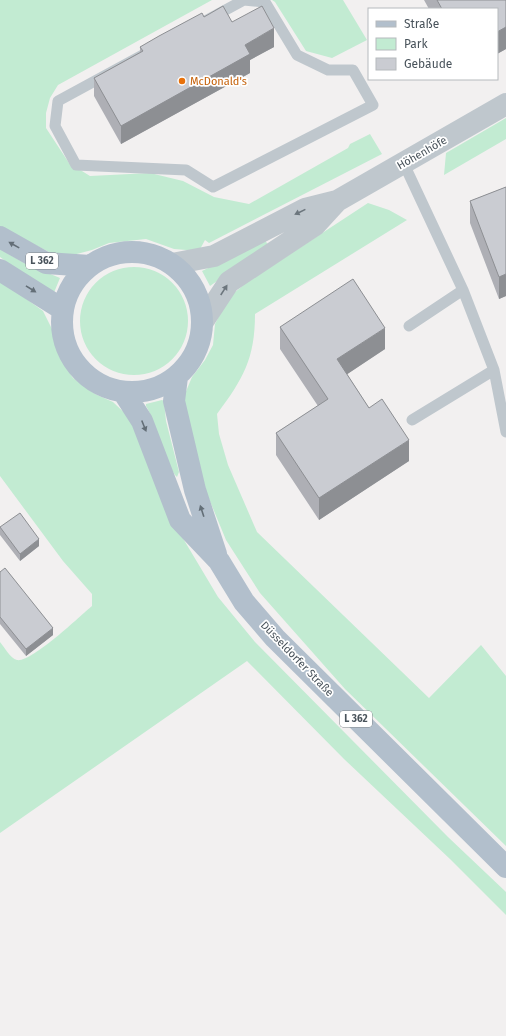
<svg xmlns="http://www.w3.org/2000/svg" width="506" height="1036" font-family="'Fira Sans',sans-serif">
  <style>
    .green { fill: #c2ebd2 }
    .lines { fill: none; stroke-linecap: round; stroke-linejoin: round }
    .service { stroke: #bfc7cd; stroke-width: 11 }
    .minor { stroke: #bfc7cd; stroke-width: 22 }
    .primary { stroke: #b2bfcc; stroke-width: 22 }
    .wall { fill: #aeafb5 }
    .shaded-wall { fill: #8d8f93 }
    .building { fill: #caccd2; stroke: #8d8f93 }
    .oneway { fill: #6c767d }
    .oneway2 { fill: #636e77 }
    .food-dot { fill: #e8710a; stroke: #fff; stroke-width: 1.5 }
    .labels { text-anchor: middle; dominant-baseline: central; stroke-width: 3.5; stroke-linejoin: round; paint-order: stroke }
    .shield { fill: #fff; stroke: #80878c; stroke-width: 1 }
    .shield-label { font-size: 10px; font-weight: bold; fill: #49535b }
    .food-label { font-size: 11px; fill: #c56008; stroke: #fff; text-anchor: start }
    .street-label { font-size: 11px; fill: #49535b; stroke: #fff }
  </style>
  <rect width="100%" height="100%" fill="#f2f0f0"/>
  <path class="green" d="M 0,0 L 212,0 L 58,85 L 50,98 L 46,113 L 46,128 L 69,163 L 90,176 L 150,173 L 183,181 L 214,197 L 249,204 L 348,148 L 350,144 L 370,134 L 382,154 L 209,243 L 205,240 L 199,251 L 174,249 L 146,239 L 109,243 L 92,250 L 73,255 L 51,253 L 0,227 Z
    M 272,0 L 343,0 L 367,40 L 332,58 L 306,51 L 275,2 Z
    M 506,118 L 506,139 L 444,175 L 446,153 Z
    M 368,203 L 389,210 L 407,220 L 255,314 C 255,359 243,379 217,414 L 219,434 L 228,465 L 257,532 L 429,698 L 481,645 L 506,676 L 506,846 L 345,689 L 260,593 L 226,540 L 207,494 L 182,401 L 192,377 L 205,360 L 213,345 L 215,324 L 228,298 L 246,283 Z
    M 265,240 L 268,245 L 210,286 L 202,271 Z
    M 0,249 L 24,263 L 60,278 L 53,295 L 0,257 Z
    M80 321a54 54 0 1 1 108 0a54 54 0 1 1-108 0Z
    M 0,280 L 43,311 L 54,333 L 60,358 L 73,378 L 95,394 L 113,402 L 130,418 L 178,530 L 218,597 L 255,642 L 448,837 L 506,892 L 506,915 L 450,859 L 344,759 L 247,661 L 0,833 L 0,642 C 5,648 10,658 17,660 C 31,663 80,616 92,606 L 92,594 L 63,561 L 0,476 Z
    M 162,400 L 164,401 L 166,421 L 179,472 L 177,477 C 167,468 156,422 146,406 L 146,404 Z"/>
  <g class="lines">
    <path class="service" d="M 244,0 L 265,2 L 297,55 L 328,70 L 353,70 L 373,105 L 213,187 L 186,170 L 76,165 L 55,126 L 58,101 Z
      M 404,164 L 463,290 L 494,370 L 506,432
      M 409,326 L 463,290
      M 412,420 L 494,370"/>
    <path class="minor" d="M 172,264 L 214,256 L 305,209 L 337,201 L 506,104
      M 202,323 L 229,282 L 315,225 L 337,201"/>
    <path class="primary" d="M 0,237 L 46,263 L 90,266
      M62 322a70 70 0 1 1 140 0a70 70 0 1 1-140 0Z
      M 0,270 L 62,309
      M 177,377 L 174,401 L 195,490 L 216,554
      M 124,393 L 142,421 L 180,520 L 219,561 L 244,602 L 275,638 L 506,867"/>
  </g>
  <path class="wall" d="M 424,0 L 506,0 L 506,49 L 497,54 L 497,9 L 429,9 Z
    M 204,17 L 274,47 L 250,60 L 250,73 L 121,144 L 94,96 L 94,78 L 140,52 L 140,47 Z
    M 506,187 L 506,296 L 499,299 L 470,223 L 470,201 Z
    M 280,327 L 385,349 L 347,374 L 369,408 L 409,461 L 319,520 L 276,455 L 276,433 L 318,406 L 280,349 Z
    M 0,527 L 39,546 L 20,561 L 0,535 Z
    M 0,572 L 53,635 L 26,656 L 0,624 Z"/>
  <path class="shaded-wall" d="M 506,27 L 506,49 L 497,54 L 497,32 Z
    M 274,28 L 274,47 L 250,60 L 250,73 L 121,144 L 121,126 L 245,45 Z
    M 506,274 L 506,296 L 499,299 L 499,277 Z
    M 385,328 L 385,349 L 337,381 L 337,359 Z
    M 409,440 L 409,461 L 319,520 L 319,498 Z
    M 39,539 L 39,546 L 20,561 L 20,554 Z
    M 53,628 L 53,635 L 26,656 L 26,649 Z"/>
  <path class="building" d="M 437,0 L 506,0 L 506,27 L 497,32 L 497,9 L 442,9 Z
    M 223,6 L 232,22 L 262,6 L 274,28 L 245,45 L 250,54 L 121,126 L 94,78 L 143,51 L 140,47 L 159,36 L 202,13 L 204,17 Z
    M 506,187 L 506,274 L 499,277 L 470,201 Z
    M 353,279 L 385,328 L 337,359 L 369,408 L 382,399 L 409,440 L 319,498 L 276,433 L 328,399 L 280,327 Z
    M 20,513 L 39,539 L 20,554 L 0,527 Z
    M 5,568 L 53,628 L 26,649 L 0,617 L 0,572 Z"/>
  <defs><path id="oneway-solid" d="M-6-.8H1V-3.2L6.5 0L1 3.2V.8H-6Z"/></defs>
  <g class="oneway">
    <use href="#oneway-solid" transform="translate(300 212) rotate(154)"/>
    <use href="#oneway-solid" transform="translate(224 290) rotate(-57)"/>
  </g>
  <g class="oneway2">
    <use href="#oneway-solid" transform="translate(14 245) rotate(-151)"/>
    <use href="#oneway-solid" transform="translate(31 289) rotate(32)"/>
    <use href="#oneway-solid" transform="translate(144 426) rotate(68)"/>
    <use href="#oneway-solid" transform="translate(202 511) rotate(-108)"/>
  </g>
  <circle class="food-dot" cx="182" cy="81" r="4"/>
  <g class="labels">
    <g class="shield">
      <rect x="26" y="253" width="32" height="16" rx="3"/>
      <rect x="340" y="711" width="32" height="16" rx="3"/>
    </g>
    <g class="shield-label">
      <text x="42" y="261">L 362</text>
      <text x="356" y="719">L 362</text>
    </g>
    <g class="food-label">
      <text x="190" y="81">McDonald's</text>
    </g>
    <g class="street-label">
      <text transform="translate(422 153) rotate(-30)">Höhenhöfe</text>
      <text transform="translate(297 659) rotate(46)">Düsseldorfer Straße</text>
    </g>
  </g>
  <rect x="368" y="8" width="130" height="72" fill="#ffffff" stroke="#b6babd"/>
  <rect x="376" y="21" width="20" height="6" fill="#b2bfcc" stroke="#b6babd"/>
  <text x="404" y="28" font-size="12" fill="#49535b">Straße</text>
  <rect x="376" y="38" width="20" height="12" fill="#c2ebd2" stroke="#b6babd"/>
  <text x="404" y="48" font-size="12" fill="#49535b">Park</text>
  <rect x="376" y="58" width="20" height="12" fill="#caccd2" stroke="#b6babd"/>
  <text x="404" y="68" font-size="12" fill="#49535b">Gebäude</text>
</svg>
